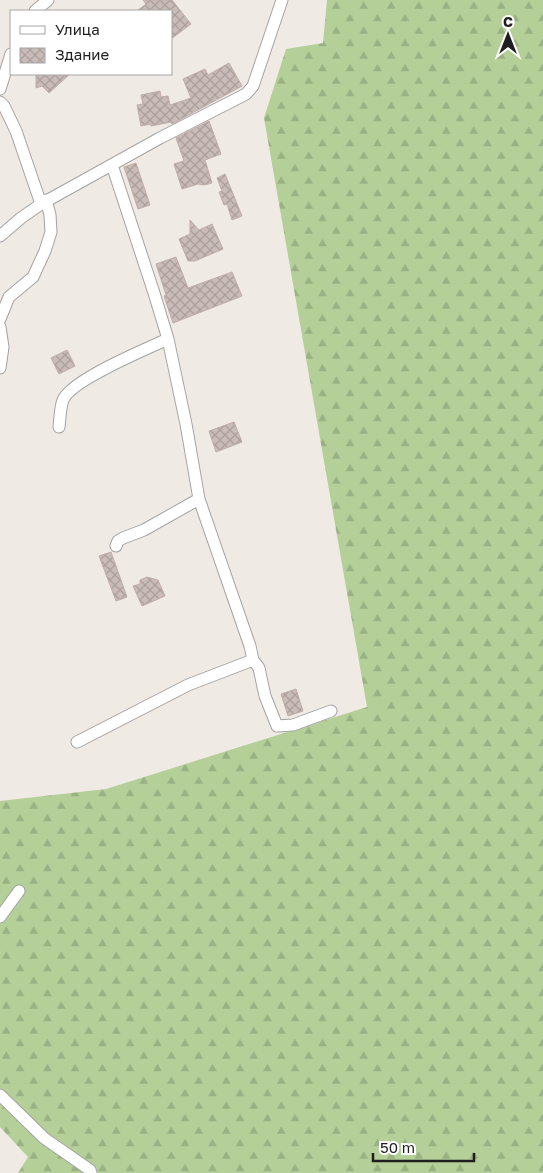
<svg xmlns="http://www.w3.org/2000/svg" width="543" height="1173" font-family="'Golos Text',sans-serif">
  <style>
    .forest { fill: url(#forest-firs) }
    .building { fill: url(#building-cross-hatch); stroke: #c2ada6 }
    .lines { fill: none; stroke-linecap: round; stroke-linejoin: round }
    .minor-casing { stroke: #a3a3a3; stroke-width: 13 }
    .minor { stroke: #fff; stroke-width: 11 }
  </style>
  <defs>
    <pattern id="forest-firs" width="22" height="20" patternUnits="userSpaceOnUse" patternTransform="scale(1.25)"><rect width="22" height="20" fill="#b4d098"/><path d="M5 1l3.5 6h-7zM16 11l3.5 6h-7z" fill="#9ab283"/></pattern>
    <pattern id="building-cross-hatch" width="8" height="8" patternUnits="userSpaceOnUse" patternTransform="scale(1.25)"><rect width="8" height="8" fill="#c8bbb8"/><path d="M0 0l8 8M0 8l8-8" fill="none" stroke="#aba09e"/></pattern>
  </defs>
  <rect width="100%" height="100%" fill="#f0eae5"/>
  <path class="forest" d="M 327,0 L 543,0 L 543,1173 L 18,1173 L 28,1157 L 0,1127 L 0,801 L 106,789 L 367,707 L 264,118 L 286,49 L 323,43 Z"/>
  <path class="building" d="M 143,0 L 172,0 L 191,24 L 171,39 L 171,11 L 137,11 L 146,4 Z
    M 229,63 L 242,86 L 172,124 L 171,122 L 151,126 L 151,124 L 141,126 L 137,105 L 143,104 L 141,95 L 160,91 L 161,97 L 168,96 L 170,105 L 191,98 L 183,79 L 205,69 L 208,75 Z
    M 36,74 L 70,74 L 49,93 L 42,86 L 36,88 Z
    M 209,121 L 221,154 L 205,160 L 212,183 L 204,185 L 198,184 L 182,189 L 174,164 L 184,161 L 176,138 Z
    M 136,163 L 150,205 L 138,209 L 124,167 Z
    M 225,174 L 242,216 L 232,220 L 227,204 L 224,205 L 219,192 L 222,191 L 217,178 Z
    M 190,220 L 199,230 L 212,224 L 223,249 L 195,261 L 188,261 L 179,239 L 190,234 Z
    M 176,257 L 188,288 L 232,272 L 242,296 L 173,323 L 164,296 L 166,295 L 156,264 Z
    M 67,350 L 75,366 L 59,374 L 51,358 Z
    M 234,422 L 242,442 L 216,452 L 209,431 Z
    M 111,552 L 127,597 L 116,601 L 99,556 Z
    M 147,577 L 158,580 L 165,596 L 142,606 L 133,586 L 140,584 L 140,580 Z
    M 296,689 L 303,711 L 288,716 L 281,694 Z"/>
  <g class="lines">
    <g class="minor-casing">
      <path id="minor" d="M 35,11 L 48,0
        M 0,89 L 11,54
        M 0,102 L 4,106 L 16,131 L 41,204 L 160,138 L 246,94 L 253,86 L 282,0
        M 112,165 L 154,293 L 168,339 L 186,424 L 199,499 L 250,646 L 253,660 L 259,668 L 265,696 L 277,726 L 293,725 L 331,711
        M 0,236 L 21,218 L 41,204
        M 0,319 L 9,297 L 33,277 L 45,251 L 51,232 L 50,215 L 46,200
        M 0,327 L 3,347 L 0,368
        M 59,427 C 60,419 60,408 63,400 C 71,380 146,349 168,339
        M 116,546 L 118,541 L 123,538 L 144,530 L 199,499
        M 77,742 L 188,685 L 253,660
        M 0,917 L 19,891
        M 0,1095 L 44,1138 L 90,1170 L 91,1173"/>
    </g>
    <use href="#minor" class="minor"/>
  </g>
  <rect x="10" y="10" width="162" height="65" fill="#ffffff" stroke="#a5a5a5"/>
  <rect x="20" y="26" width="25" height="8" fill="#ffffff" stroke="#a5a5a5"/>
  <text x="55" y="35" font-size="15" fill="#1f1f1f">Улица</text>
  <rect x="20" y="48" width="25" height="15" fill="url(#building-cross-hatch)" stroke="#a5a5a5"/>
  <text x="55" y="60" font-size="15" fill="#1f1f1f">Здание</text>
  <g transform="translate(508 35)" stroke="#ffffff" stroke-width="4" paint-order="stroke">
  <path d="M0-4L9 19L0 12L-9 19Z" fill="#1f1f1f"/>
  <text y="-8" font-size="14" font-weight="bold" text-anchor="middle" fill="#1f1f1f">С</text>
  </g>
  <path d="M373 1153v8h101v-8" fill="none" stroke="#1f1f1f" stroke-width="2.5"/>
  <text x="380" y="1153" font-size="15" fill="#1f1f1f" stroke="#ffffff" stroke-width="4" paint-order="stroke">50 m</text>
</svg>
